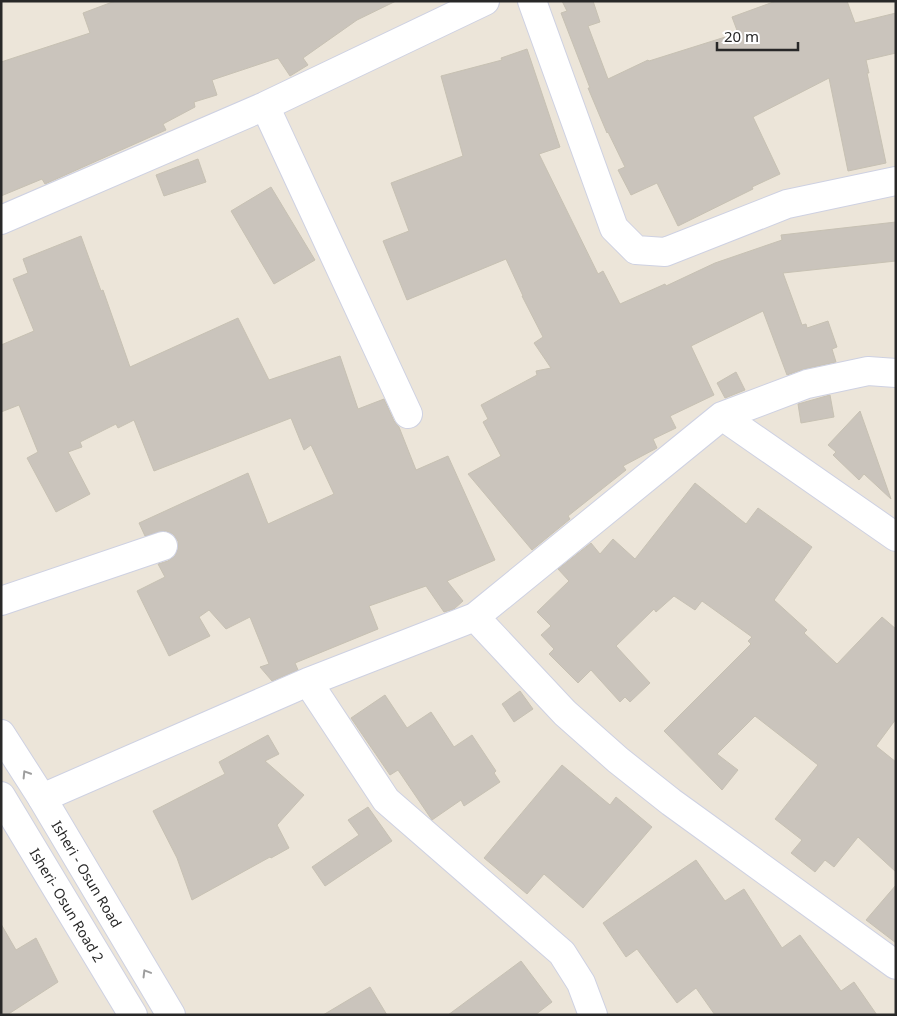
<svg xmlns="http://www.w3.org/2000/svg" width="897" height="1016" font-family="'Noto Sans',sans-serif">
  <style>
    .building { fill: #cac4bc; stroke: #c7c1b3 }
    .lines { fill: none; stroke-linecap: round; stroke-linejoin: round }
    .street-casing { stroke: #ced1e2; stroke-width: 30 }
    .secondary-casing { stroke: #ced1e2; stroke-width: 30 }
    .street { stroke: #fff; stroke-width: 28 }
    .secondary { stroke: #fff; stroke-width: 28 }
    .oneway { stroke: #9e9e9e }
    .labels { text-anchor: middle; dominant-baseline: central; stroke-width: 4; stroke-linejoin: round; paint-order: stroke }
    .street-label { font-size: 14px; fill: #282828; stroke: #fff }
  </style>
  <rect width="100%" height="100%" fill="#ece5d9"/>
  <path class="building" d="M 115,1 L 396,1 L 357,20 L 303,58 L 308,65 L 290,76 L 278,58 L 212,80 L 217,95 L 194,102 L 195,107 L 163,124 L 166,130 L 45,184 L 42,179 L 1,196 L 1,62 L 90,33 L 83,13 Z
    M 562,1 L 593,1 L 600,22 L 588,26 L 608,79 L 648,60 L 649,61 L 738,33 L 732,17 L 776,1 L 847,1 L 855,23 L 896,13 L 896,53 L 866,60 L 869,73 L 867,73 L 886,163 L 848,171 L 829,78 L 753,117 L 780,174 L 752,187 L 753,189 L 678,226 L 657,183 L 631,195 L 618,170 L 625,167 L 608,132 L 607,133 L 588,88 L 590,88 L 561,13 L 567,11 Z
    M 527,49 L 560,147 L 539,154 L 598,274 L 603,271 L 620,304 L 665,284 L 666,286 L 715,263 L 782,240 L 781,235 L 896,222 L 896,261 L 783,273 L 802,325 L 806,324 L 807,328 L 828,321 L 837,347 L 832,349 L 836,362 L 804,369 L 787,375 L 763,311 L 691,346 L 714,395 L 670,416 L 676,428 L 653,439 L 657,448 L 623,466 L 626,470 L 568,516 L 570,519 L 532,550 L 468,474 L 501,456 L 483,422 L 488,419 L 481,405 L 537,375 L 536,371 L 551,368 L 534,343 L 543,337 L 522,296 L 523,296 L 506,259 L 407,300 L 383,241 L 409,231 L 391,183 L 463,156 L 441,76 L 502,60 L 501,58 Z
    M 198,159 L 206,182 L 164,196 L 156,175 Z
    M 271,187 L 315,260 L 274,284 L 231,211 Z
    M 81,236 L 101,291 L 103,290 L 130,367 L 238,318 L 269,380 L 340,356 L 358,409 L 384,399 L 394,421 L 399,427 L 416,470 L 448,456 L 495,560 L 447,581 L 463,601 L 454,609 L 444,612 L 426,586 L 369,606 L 378,629 L 295,663 L 298,670 L 272,681 L 260,667 L 269,664 L 250,617 L 226,629 L 209,610 L 199,617 L 210,636 L 169,656 L 137,591 L 165,577 L 158,564 L 168,561 L 175,556 L 178,549 L 178,541 L 173,534 L 166,531 L 145,536 L 139,523 L 248,473 L 268,524 L 334,494 L 311,445 L 304,450 L 291,418 L 154,471 L 134,420 L 118,428 L 116,424 L 80,442 L 82,447 L 68,452 L 90,494 L 56,512 L 27,458 L 38,452 L 19,405 L 1,412 L 1,345 L 34,331 L 13,279 L 28,273 L 23,259 Z
    M 736,372 L 745,390 L 725,398 L 717,383 Z
    M 830,395 L 834,417 L 801,423 L 798,404 Z
    M 860,411 L 891,499 L 864,474 L 859,480 L 833,455 L 836,452 L 828,445 Z
    M 695,483 L 746,524 L 758,508 L 812,547 L 774,600 L 807,630 L 804,633 L 837,664 L 882,617 L 896,629 L 896,719 L 876,746 L 896,762 L 896,872 L 858,837 L 834,867 L 825,860 L 815,872 L 791,853 L 802,840 L 775,819 L 818,765 L 755,716 L 717,754 L 738,770 L 722,790 L 664,731 L 751,644 L 748,641 L 752,637 L 702,601 L 695,610 L 674,596 L 656,612 L 654,609 L 616,646 L 650,683 L 630,702 L 625,697 L 620,702 L 591,670 L 578,683 L 549,654 L 554,649 L 541,635 L 551,626 L 537,612 L 569,581 L 558,569 L 591,543 L 600,554 L 613,539 L 635,559 Z
    M 520,691 L 533,709 L 514,722 L 502,704 Z
    M 385,695 L 407,728 L 431,712 L 454,747 L 472,735 L 496,771 L 494,773 L 500,782 L 464,806 L 461,800 L 432,820 L 398,770 L 390,775 L 351,718 Z
    M 268,735 L 279,754 L 265,761 L 304,795 L 277,825 L 289,848 L 271,858 L 270,857 L 192,900 L 177,858 L 153,811 L 225,774 L 219,762 Z
    M 562,765 L 610,805 L 616,797 L 652,827 L 583,908 L 544,874 L 527,894 L 484,858 Z
    M 368,807 L 392,841 L 325,886 L 312,867 L 359,835 L 348,820 Z
    M 696,860 L 725,901 L 744,889 L 782,948 L 800,935 L 841,991 L 854,982 L 877,1015 L 715,1015 L 696,988 L 677,1003 L 637,949 L 626,957 L 603,923 Z
    M 896,885 L 896,943 L 866,920 Z
    M 1,924 L 16,950 L 36,938 L 58,982 L 7,1015 L 1,1015 Z
    M 521,961 L 552,1002 L 535,1015 L 448,1015 Z
    M 370,987 L 387,1015 L 323,1015 Z"/>
  <g class="lines">
    <g class="street-casing">
      <path id="street" d="M 532,1 L 614,228 L 636,250 L 665,252 L 787,204 L 896,181
        M 265,106 L 408,414
        M 1,220 L 265,106 L 485,1
        M 722,416 L 896,537
        M 1,601 L 163,546
        M 475,617 L 565,713 L 618,760 L 671,802 L 896,965
        M 308,682 L 386,800 L 562,953 L 581,983 L 593,1015
        M 42,798 L 308,682 L 475,617 L 722,416 L 807,384 L 868,371 L 896,373"/>
    </g>
    <g class="secondary-casing">
      <path id="secondary" d="M 1,734 L 42,798 L 171,1015
        M 1,796 L 133,1015"/>
    </g>
    <use href="#street" class="street"/>
    <use href="#secondary" class="secondary"/>
  </g>
  <defs><path id="oneway-chevron" d="M-2-3.5L2.5 0L-2 3.5" fill="none" stroke-width="1.6" stroke-linecap="round" stroke-linejoin="round" transform="scale(1.25)"/></defs>
  <g class="oneway">
    <use href="#oneway-chevron" transform="translate(26 774) rotate(-122)"/>
    <use href="#oneway-chevron" transform="translate(146 973) rotate(-121)"/>
  </g>
  <g class="labels">
    <g class="street-label">
      <text transform="translate(87 874) rotate(59)">Isheri - Osun Road</text>
      <text transform="translate(67 905) rotate(59)">Isheri- Osun Road 2</text>
    </g>
  </g>
  <rect width="897" height="1016" fill="none" stroke="#282828" stroke-width="5"/>
  <path d="M717 42v8h81v-8" fill="none" stroke="#282828" stroke-width="2.5"/>
  <text x="724" y="42" font-size="15" fill="#282828" stroke="#ffffff" stroke-width="4" paint-order="stroke">20 m</text>
</svg>
